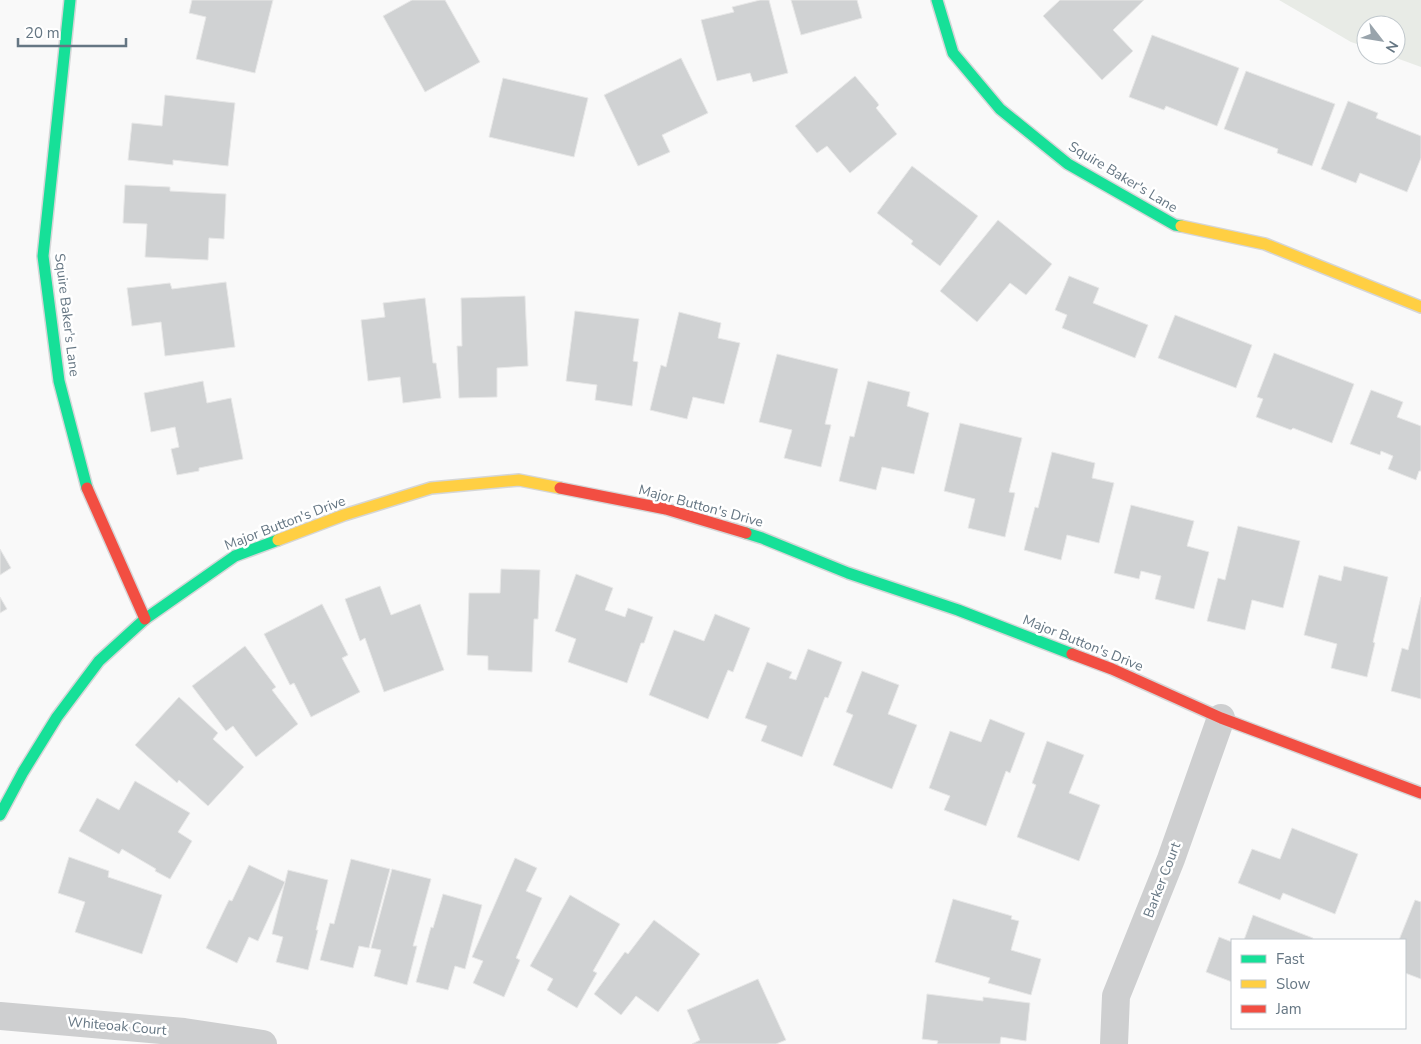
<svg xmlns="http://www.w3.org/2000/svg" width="1421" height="1044" font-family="'Nunito Sans',sans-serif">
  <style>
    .green { fill: #e8ebe6 }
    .building { fill: #d0d2d3; stroke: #e8e8e8 }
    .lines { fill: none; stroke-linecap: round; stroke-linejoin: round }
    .fast-casing { stroke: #d5d6d7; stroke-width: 14 }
    .slow-casing { stroke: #d5d6d7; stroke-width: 14 }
    .jam-casing { stroke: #d5d6d7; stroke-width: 14 }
    .street { stroke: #cecfd0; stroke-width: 28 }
    .fast { stroke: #16e098; stroke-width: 11 }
    .slow { stroke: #ffcf43; stroke-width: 11 }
    .jam { stroke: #f24e42; stroke-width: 11 }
    .labels { text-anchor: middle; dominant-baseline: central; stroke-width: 5; stroke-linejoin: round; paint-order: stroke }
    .street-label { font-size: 14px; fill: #657683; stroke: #fff }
  </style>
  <rect width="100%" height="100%" fill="#f9f9f9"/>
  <path class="green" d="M 1279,0 L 1421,0 L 1421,67 L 1388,55 L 1396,55 L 1396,25 L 1366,25 L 1366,47 L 1351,42 Z"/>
  <path class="building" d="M 192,0 L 273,0 L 255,73 L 196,59 L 206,17 L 189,13 Z
    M 412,0 L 445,0 L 480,62 L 425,92 L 383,16 Z
    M 760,0 L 769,0 L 788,73 L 753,82 L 750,73 L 717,81 L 701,20 L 734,12 L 732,7 Z
    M 791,0 L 857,0 L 862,18 L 801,35 Z
    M 1060,0 L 1144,0 L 1113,30 L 1133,51 L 1102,80 L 1043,16 Z
    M 1152,35 L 1239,68 L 1217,126 L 1166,106 L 1164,110 L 1129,97 Z
    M 681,58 L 708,113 L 662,135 L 670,152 L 638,166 L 604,95 Z
    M 1246,71 L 1335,104 L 1312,166 L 1277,153 L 1278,149 L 1224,129 Z
    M 855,76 L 877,102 L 879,105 L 876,108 L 897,134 L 850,173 L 827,146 L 817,153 L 795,126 Z
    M 503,78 L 588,98 L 574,157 L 489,137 Z
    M 165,95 L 235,103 L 228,166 L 173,160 L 173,165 L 128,160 L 132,123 L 162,126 Z
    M 1348,101 L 1378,113 L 1376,118 L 1421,136 L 1421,158 L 1407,192 L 1360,173 L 1356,183 L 1321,169 Z
    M 912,166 L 978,216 L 940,266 L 911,244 L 913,241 L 877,213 Z
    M 125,185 L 170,187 L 170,191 L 226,194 L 224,239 L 209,238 L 208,260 L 145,257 L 147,224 L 123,223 Z
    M 998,220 L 1052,264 L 1026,295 L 1010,283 L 977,322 L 940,291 Z
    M 1069,276 L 1099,288 L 1093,303 L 1148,325 L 1135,358 L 1062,328 L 1067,315 L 1055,310 Z
    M 226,282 L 235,347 L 165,356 L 161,322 L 132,326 L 127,288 L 170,283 L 172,289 Z
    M 525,296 L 528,366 L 497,368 L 497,397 L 459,398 L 457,346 L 462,346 L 461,298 Z
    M 425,298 L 433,363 L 436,363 L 441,398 L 403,403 L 400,377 L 368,381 L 361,320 L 385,317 L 383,303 Z
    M 575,311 L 639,319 L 633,361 L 638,362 L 632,406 L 595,400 L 597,385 L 566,381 Z
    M 679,312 L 721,323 L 718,338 L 740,343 L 724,404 L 693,397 L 687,419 L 650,410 L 661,365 L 666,367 Z
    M 1175,315 L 1252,345 L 1236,388 L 1158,358 Z
    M 1274,353 L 1354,384 L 1332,443 L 1293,428 L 1291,430 L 1256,417 L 1263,399 L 1257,397 Z
    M 777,354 L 838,369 L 825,424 L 831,425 L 821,467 L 784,458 L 792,430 L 759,422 Z
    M 203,381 L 207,403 L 231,398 L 243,459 L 199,468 L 199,471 L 177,475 L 171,449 L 179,447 L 175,427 L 151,432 L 144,393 Z
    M 868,381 L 910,392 L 907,406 L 929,413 L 914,474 L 882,467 L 876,490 L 839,481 L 850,436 L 854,437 Z
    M 1371,390 L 1403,402 L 1397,417 L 1421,426 L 1421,471 L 1419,471 L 1416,480 L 1388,469 L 1393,456 L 1381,451 L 1380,455 L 1350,444 Z
    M 960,423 L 1022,438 L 1009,492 L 1015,493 L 1005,537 L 968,528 L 975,499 L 944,491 Z
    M 1052,452 L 1095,463 L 1092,478 L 1114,483 L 1099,543 L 1067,535 L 1061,560 L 1024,550 L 1035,507 L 1038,508 Z
    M 1131,505 L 1194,521 L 1187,546 L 1209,552 L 1194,609 L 1155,599 L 1161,576 L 1141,571 L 1139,579 L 1114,573 Z
    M 1238,526 L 1300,541 L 1283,608 L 1252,600 L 1245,630 L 1207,621 L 1218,578 L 1225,580 Z
    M 0,549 L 11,568 L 0,575 Z
    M 1344,566 L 1388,577 L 1373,642 L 1375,643 L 1367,677 L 1331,668 L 1337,644 L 1304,635 L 1319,575 L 1341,581 Z
    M 501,569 L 540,570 L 538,619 L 534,619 L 532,672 L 488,670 L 488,656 L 467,655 L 469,593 L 500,593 Z
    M 576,574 L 613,588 L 605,610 L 625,617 L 628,608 L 653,617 L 644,643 L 641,643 L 627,683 L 568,662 L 576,639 L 555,631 Z
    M 380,586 L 391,615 L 420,604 L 444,670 L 384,692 L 365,638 L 360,641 L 345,599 Z
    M 0,597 L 7,609 L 0,613 Z
    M 1421,597 L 1421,699 L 1391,691 L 1402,648 L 1408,650 Z
    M 322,604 L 348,655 L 342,658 L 360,692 L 311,717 L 294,683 L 290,685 L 264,634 Z
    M 715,614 L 750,628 L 733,672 L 728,670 L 708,719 L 649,695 L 674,630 L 704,641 Z
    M 245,646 L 276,687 L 272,690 L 298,724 L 256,757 L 233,726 L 226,731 L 192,686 Z
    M 808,649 L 842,662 L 828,698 L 825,697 L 802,757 L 761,741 L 767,726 L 745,718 L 767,662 L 792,672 L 789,678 L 796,680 Z
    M 862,671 L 899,685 L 888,714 L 917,725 L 892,789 L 833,765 L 853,715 L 846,712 Z
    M 179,697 L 218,733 L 213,739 L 244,767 L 208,806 L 179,780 L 177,783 L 135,745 Z
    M 990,719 L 1025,733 L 1010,773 L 1006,771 L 986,826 L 944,810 L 950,796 L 929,788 L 950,731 L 981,742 Z
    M 1047,741 L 1084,755 L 1069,793 L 1100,805 L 1079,861 L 1017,837 L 1036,785 L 1032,783 Z
    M 135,781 L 190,813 L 178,832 L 192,841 L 170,879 L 155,871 L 156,869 L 122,849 L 119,854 L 79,831 L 97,798 L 119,810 Z
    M 1292,828 L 1358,854 L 1335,914 L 1283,893 L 1280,900 L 1238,883 L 1252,849 L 1280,859 Z
    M 69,857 L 109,871 L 108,877 L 162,895 L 142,954 L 75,932 L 85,902 L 58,893 Z
    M 515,858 L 537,868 L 526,891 L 542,898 L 516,958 L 520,960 L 504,997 L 473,983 L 483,961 L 472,957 Z
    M 351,859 L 390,869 L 369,948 L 359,946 L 353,968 L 320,960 L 330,923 L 334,924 Z
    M 249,865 L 285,882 L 258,941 L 249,937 L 237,963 L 206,948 L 229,900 L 232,901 Z
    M 392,869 L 431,879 L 413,946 L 417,946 L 407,985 L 374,976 L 381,950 L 371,948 Z
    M 288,870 L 328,880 L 316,930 L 318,930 L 308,970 L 276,962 L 283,937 L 272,934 Z
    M 443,894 L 482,905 L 465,969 L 455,966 L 448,990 L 416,982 L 431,927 L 433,928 Z
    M 570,895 L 620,924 L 593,971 L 597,973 L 577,1008 L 547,990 L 553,979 L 530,966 Z
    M 953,899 L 1012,916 L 1011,919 L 1019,921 L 1011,950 L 1041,959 L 1031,995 L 988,983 L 990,978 L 935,962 Z
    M 1415,900 L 1421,902 L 1421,979 L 1405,973 L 1405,940 L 1399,940 Z
    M 1253,915 L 1313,938 L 1312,940 L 1244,940 Z
    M 654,920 L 700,954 L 658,1012 L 636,996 L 621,1015 L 594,994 L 625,952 L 628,954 Z
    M 1219,937 L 1232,942 L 1232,982 L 1206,972 Z
    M 758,979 L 786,1040 L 776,1044 L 692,1044 L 700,1040 L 687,1010 Z
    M 927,994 L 983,1001 L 983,997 L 1030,1003 L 1026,1041 L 1001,1037 L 1000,1044 L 937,1044 L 938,1041 L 922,1039 Z"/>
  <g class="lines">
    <g class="fast-casing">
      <path id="fast" d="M 70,0 L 43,256 L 59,381 L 87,488
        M 937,0 L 953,53 L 1000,109 L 1068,164 L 1175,225 L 1181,226
        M 746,533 L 762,538 L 848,573 L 958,610 L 1072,654
        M 0,815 L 23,772 L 57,717 L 99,661 L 145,619 L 235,556 L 278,540"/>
    </g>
    <g class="slow-casing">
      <path id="slow" d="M 1181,226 L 1265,244 L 1421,307
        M 278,540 L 344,515 L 431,488 L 519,480 L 560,488"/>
    </g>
    <g class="jam-casing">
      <path id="jam" d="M 87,488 L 145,619
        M 560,488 L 666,509 L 746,533
        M 1072,654 L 1112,669 L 1221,718 L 1421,793"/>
    </g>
    <path class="street" d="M 0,1016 L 184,1032 L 263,1044
      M 1114,1044 L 1116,996 L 1171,859 L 1221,718"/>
    <use href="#fast" class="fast"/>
    <use href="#slow" class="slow"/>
    <use href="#jam" class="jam"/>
  </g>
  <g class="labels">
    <g class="street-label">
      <text transform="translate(1123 177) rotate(31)">Squire Baker's Lane</text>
      <text transform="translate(67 315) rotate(83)">Squire Baker's Lane</text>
      <text transform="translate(701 506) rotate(15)">Major Button's Drive</text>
      <text transform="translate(285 523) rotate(-21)">Major Button's Drive</text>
      <text transform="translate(1083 643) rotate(22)">Major Button's Drive</text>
      <text transform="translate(1162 880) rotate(-69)">Barker Court</text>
      <text transform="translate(117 1026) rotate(5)">Whiteoak Court</text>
    </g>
  </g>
  <rect x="1231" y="939" width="175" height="90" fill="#ffffff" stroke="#c1c8cd"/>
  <rect x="1241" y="955" width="25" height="8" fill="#16e098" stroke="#c1c8cd"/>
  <text x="1276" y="964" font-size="15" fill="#657683">Fast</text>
  <rect x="1241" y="980" width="25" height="8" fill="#ffcf43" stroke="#c1c8cd"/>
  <text x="1276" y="989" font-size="15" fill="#657683">Slow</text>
  <rect x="1241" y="1005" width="25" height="8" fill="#f24e42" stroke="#c1c8cd"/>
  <text x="1276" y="1014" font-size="15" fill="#657683">Jam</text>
  <g transform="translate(1381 40) rotate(121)"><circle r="24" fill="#ffffff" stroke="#c1c8cd"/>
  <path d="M0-4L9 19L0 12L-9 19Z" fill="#99a4ac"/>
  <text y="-8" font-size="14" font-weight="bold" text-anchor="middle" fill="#657683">N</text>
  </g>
  <path d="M18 38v8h108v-8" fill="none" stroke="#657683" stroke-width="2.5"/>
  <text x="25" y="38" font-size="15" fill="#657683" stroke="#ffffff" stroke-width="4" paint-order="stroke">20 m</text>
</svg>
